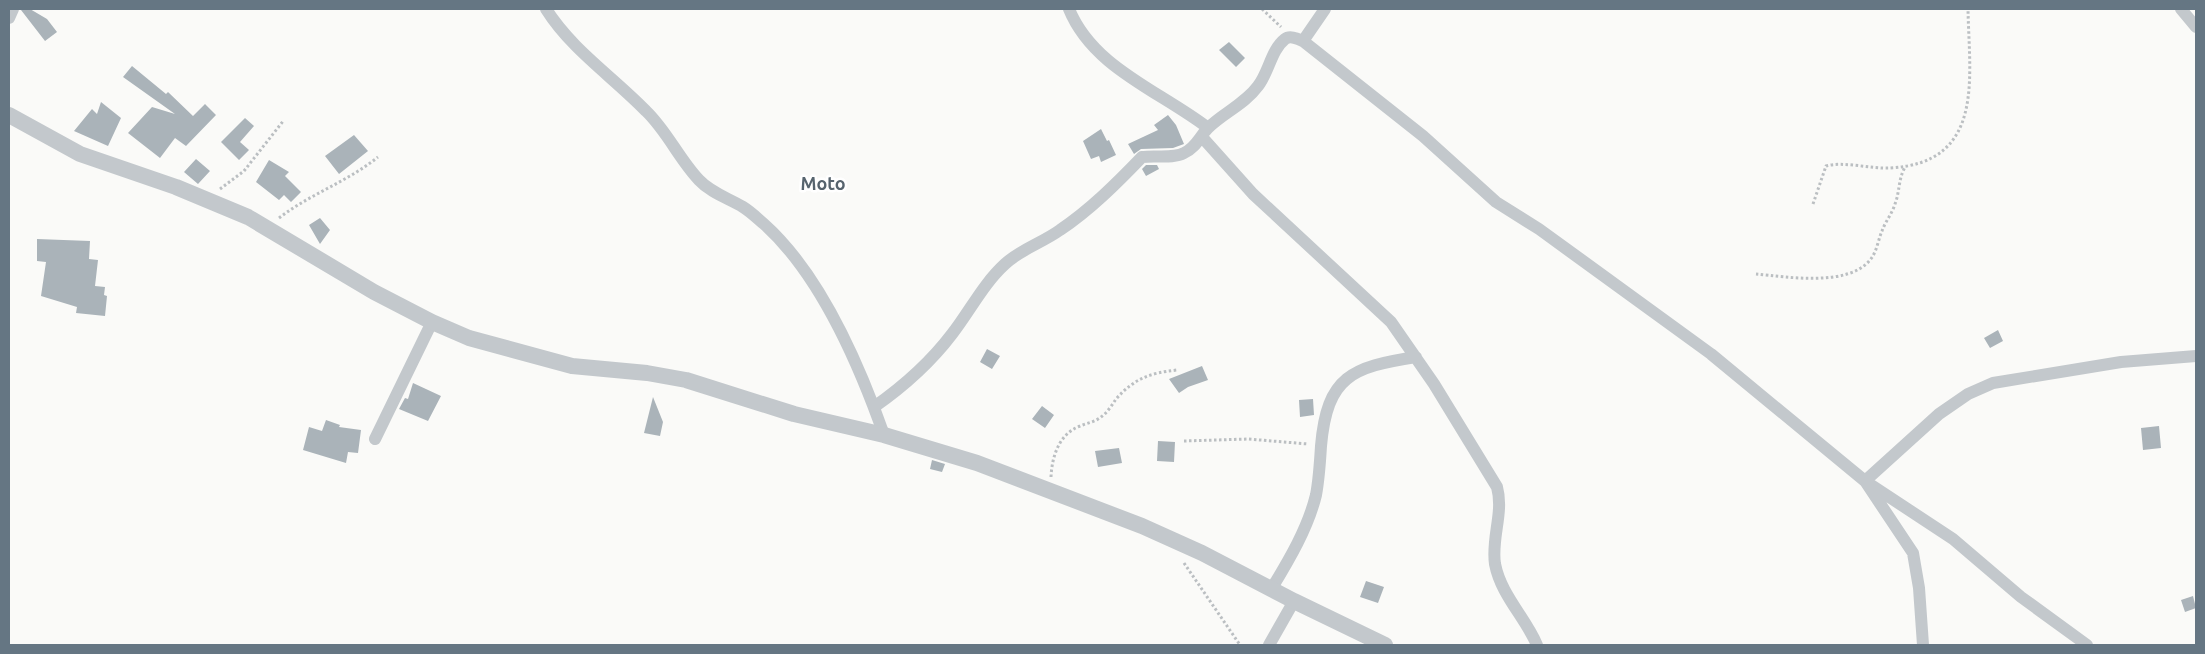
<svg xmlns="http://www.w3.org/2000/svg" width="2205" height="654" font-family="Ubuntu,sans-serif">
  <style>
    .building { fill: #aab3b9 }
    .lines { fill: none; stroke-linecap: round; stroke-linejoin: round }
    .path { stroke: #bbbfc2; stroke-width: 3; stroke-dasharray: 2.5 2.5; stroke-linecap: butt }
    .minor { stroke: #c3c8cc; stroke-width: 12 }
    .tertiary { stroke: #c3c8cc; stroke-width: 16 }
    .labels { text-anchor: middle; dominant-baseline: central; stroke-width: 5; stroke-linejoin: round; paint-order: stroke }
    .quarter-label { font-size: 18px; font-weight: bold; fill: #57646e; stroke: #fff }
  </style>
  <rect width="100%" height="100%" fill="#fafaf8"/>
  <path class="building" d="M 30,9 L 47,19 L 57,32 L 45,41 L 21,10 Z
    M 1229,42 L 1245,58 L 1236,67 L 1219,50 Z
    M 132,66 L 166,94 L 168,92 L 193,116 L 205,104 L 216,115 L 186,146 L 175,138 L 160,158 L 128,133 L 152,107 L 175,114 L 123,77 Z
    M 101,102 L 121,118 L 108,146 L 74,131 L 92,109 L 97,114 Z
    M 1168,115 L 1176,125 L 1184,144 L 1173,148 L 1141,149 L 1134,154 L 1128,144 L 1158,130 L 1154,125 Z
    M 245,118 L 254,126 L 240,142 L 249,150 L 239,160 L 221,142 Z
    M 1101,129 L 1107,141 L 1109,140 L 1116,155 L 1101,162 L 1099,156 L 1091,159 L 1083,141 Z
    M 354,135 L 368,151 L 339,174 L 325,156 Z
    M 196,159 L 210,171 L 198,184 L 184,172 Z
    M 269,160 L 289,172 L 285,176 L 301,192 L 291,202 L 284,195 L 279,200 L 256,182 Z
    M 1146,165 L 1157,165 L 1159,169 L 1146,176 L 1142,169 Z
    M 320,218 L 330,230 L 320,244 L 309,225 Z
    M 37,239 L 90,241 L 89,259 L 98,260 L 95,286 L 105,287 L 104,295 L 107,296 L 105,316 L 76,313 L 77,307 L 41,296 L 46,262 L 37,261 Z
    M 1998,330 L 2003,341 L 1990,348 L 1984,338 Z
    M 987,349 L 1000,356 L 992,369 L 980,362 Z
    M 1202,366 L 1208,380 L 1188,387 L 1179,393 L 1169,379 Z
    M 413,383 L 441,396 L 428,421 L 399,409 L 405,398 L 408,399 Z
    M 653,397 L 663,422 L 660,436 L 644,433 Z
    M 1313,399 L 1314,415 L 1300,417 L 1299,400 Z
    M 1042,406 L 1054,415 L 1045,428 L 1032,419 Z
    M 326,420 L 340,425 L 339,427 L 361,430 L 358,453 L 348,452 L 346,463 L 303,450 L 309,427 L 322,431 Z
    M 2159,426 L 2161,448 L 2143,450 L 2141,428 Z
    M 1158,441 L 1175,442 L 1174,462 L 1157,461 Z
    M 1119,448 L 1122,463 L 1098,467 L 1095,451 Z
    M 932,460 L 945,464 L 942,472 L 930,469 Z
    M 1366,581 L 1384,587 L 1378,603 L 1360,597 Z
    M 2193,596 L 2196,608 L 2185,612 L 2181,600 Z"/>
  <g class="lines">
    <path class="path" d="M 1262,9 L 1281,27
      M 220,189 L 244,171 L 284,120
      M 1813,204 L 1826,166 C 1842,161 1872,169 1890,168 C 1986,163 1969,77 1968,9
      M 279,218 C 310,194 347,182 378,157
      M 1756,274 C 1787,277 1848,287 1870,260 C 1877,252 1878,240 1882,231 C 1885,222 1892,214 1895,204 C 1900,191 1898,180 1905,167
      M 1184,441 L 1248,439 L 1308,444
      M 1051,477 C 1052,456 1059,434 1080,426 C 1087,423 1095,422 1101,417 C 1107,413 1112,405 1116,399 C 1135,378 1150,373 1177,370
      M 1184,563 L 1240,645"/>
    <path class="minor" d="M 546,9 C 572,50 612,76 646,111 C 667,131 679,159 699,180 C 711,193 728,198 743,207 C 751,212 757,218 764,224 C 821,275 859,364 884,435
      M 1069,9 C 1093,68 1160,91 1208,128
      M 2181,9 L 2196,27
      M 9,18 L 13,9
      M 1303,41 L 1423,136 L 1496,202 L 1539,229 L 1711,354 L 1865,481 L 1913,553 L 1919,588 L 1923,645
      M 1202,137 L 1253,194 L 1391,322 L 1434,384 L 1497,487 C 1504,513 1491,538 1495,564 C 1501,595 1525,617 1537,645
      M 874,407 C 904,386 930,363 952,334 C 970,311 983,284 1005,264 C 1021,249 1042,243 1060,230 C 1090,210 1117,183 1142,157 C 1155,155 1173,159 1184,153 C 1196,148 1200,136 1208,128 C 1223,113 1245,104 1258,86 C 1269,72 1271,50 1285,39 C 1290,35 1298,39 1303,41 L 1325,9
      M 375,439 L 432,322
      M 1272,588 C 1289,560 1308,528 1316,495 C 1319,479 1320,463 1321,446 C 1327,376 1352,367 1416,357
      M 1269,645 L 1294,601
      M 2087,645 L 2021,597 L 1953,539 L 1865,481 L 1939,414 L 1968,394 L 1993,383 L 2121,362 L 2196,356"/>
    <path class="tertiary" d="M 9,115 L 80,154 L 176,187 L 248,217 L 374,292 L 432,322 L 469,338 L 572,366 L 647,373 L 686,380 L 794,414 L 884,435 L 977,463 L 1142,526 L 1202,553 L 1294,601 L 1385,645"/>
  </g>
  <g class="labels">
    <g class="quarter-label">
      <text x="823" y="183">Moto</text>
    </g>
  </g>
  <rect width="2205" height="654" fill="none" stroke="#657683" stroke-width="20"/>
</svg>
